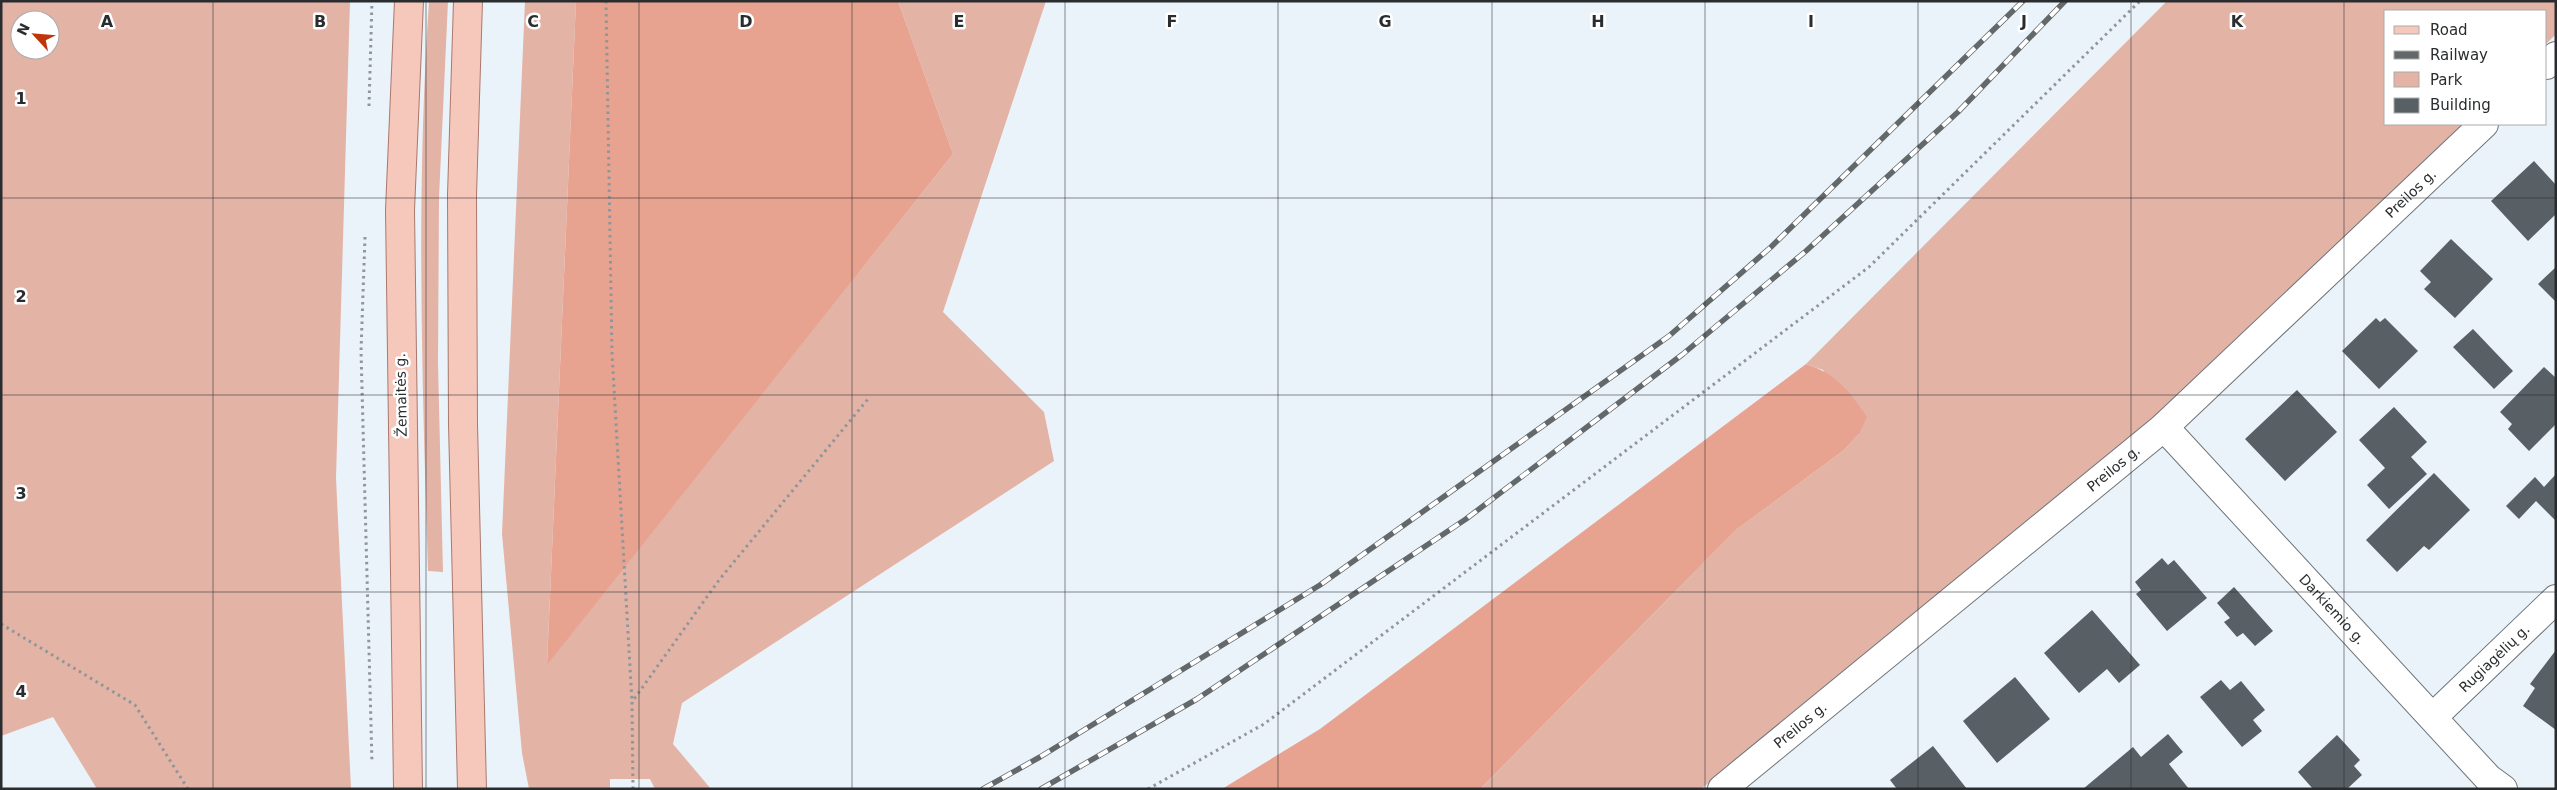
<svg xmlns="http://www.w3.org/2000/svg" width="2557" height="790" font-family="'DejaVu Sans',sans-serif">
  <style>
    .green { fill: #e3b3a6; fill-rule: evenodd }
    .forest { fill: #e8a390 }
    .building { fill: #586065 }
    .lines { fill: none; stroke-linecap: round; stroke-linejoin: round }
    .minor-casing { stroke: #6e757b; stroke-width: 30 }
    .major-casing { stroke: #ab786c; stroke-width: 30 }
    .path { stroke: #90959a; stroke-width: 3; stroke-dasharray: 2.5 4; stroke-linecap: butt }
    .minor { stroke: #fff; stroke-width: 28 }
    .major { stroke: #f6c7bb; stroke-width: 28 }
    .rail-casing { stroke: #63686b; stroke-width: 5.5 }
    .rail { stroke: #fff; stroke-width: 4; stroke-dasharray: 11; stroke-linecap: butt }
    .grid { fill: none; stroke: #2a2d2f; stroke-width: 1; stroke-opacity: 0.55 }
    .labels { text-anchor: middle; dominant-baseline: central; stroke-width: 5; stroke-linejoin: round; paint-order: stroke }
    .street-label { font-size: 14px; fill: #2a2d2f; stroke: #fff }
    .grid-label { font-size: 16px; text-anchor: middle; font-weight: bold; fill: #2a2d2f; stroke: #fff; stroke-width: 5; stroke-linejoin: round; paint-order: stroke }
  </style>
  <rect width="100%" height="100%" fill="#ebf3fa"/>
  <path class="green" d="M 1,1 L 350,1 L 336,478 L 351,789 L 97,789 L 53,717 L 1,736 ZM 20,20 L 50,20 L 50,50 L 20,50 Z
    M 429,1 L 448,1 L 439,198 L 438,363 L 443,572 L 428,571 C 422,381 416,191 429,1 Z
    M 525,1 L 576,1 L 547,664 L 953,154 L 898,1 L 1046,1 L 943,312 L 1044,412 L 1054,461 L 682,703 L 673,744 L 711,789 L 655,789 L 650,779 L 610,779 L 610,789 L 529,789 L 522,753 L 502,534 Z
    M 2167,1 L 2556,1 L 2556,34 L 2546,44 L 2546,11 L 2386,11 L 2386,124 L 2463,124 L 2168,407 L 1701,789 L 1480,789 L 1736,530 L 1844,450 L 1859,434 L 1823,370 L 1806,364 Z"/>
  <path class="forest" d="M 576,1 L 898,1 L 953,154 L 547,665 Z
    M 1806,364 C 1837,374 1849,391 1867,417 L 1859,434 L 1844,450 L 1736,530 L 1480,789 L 1222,789 L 1320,729 Z"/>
  <path class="building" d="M 2534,161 L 2556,185 L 2556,214 L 2528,241 L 2491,201 Z
    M 2451,239 L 2493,279 L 2455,318 L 2424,289 L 2431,282 L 2420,271 Z
    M 2556,267 L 2556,302 L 2538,284 Z
    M 2376,318 L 2380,322 L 2385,318 L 2418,351 L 2379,389 L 2342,351 Z
    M 2473,329 L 2513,371 L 2494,389 L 2453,347 Z
    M 2544,367 L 2556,378 L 2556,424 L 2529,451 L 2508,429 L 2512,424 L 2500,412 Z
    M 2297,390 L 2337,432 L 2285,481 L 2245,439 Z
    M 2394,407 L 2427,442 L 2411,457 L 2427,474 L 2389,509 L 2367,485 L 2385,468 L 2359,440 Z
    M 2434,473 L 2470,510 L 2429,550 L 2424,546 L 2397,572 L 2366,540 Z
    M 2556,474 L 2556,521 L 2536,501 L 2519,519 L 2506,506 L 2535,477 L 2544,487 Z
    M 2162,558 L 2168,565 L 2174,560 L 2207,598 L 2167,631 L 2136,594 L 2141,590 L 2135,582 Z
    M 2234,587 L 2273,631 L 2255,646 L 2243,633 L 2237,637 L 2224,622 L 2230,618 L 2217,603 Z
    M 2092,610 L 2140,665 L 2119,683 L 2107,669 L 2079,693 L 2044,653 Z
    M 2556,650 L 2556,730 L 2523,706 L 2535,688 L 2530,684 Z
    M 2015,677 L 2050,719 L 1997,763 L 1963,721 Z
    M 2221,680 L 2230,690 L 2241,681 L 2265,710 L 2253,720 L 2262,731 L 2242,747 L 2200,697 Z
    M 2168,734 L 2183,752 L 2169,764 L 2189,789 L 2083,789 L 2133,747 L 2141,757 Z
    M 2337,735 L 2360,760 L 2354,766 L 2362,775 L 2347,789 L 2313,789 L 2298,772 Z
    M 1933,746 L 1967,789 L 1897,789 L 1890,780 Z"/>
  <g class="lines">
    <g class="minor-casing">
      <g id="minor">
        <path d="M 2546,65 L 2556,56"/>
        <path id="s1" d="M 2164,427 L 2488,778 L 2503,789"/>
        <path id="s2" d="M 2433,717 L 2556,599"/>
        <path id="s3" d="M 1722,789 L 2164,427 L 2484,124"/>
      </g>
    </g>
    <g class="major-casing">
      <path id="major" d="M 468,1 L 462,195 L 463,424 L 472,789
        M 408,789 L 400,210 L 409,1"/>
    </g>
    <path class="path" d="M 606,1 L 612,353 L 632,702
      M 369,106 L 372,1
      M 365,237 L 361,351 L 372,763
      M 1,624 L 135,705 L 188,789
      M 633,789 L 632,702 L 719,580 L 868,399
      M 1148,789 L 1264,724 L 1869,267 L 2140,1"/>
    <use href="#minor" class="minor"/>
    <use href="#major" class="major"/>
    <g class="rail-casing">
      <path id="rail" d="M 983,789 L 1040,757 L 1320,585 L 1669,336 L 1771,247 L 2023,1
        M 1041,789 L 1197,699 L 1466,519 L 1683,354 L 1806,251 L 1958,112 L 2065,1"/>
    </g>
    <use href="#rail" class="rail"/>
  </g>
  <path class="grid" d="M 213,1 L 213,789M 426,1 L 426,789M 639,1 L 639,789M 852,1 L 852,789M 1065,1 L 1065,789M 1278,1 L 1278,789M 1492,1 L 1492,789M 1705,1 L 1705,789M 1918,1 L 1918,789M 2131,1 L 2131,789M 2344,1 L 2344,789M 1,198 L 2556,198M 1,395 L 2556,395M 1,592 L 2556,592"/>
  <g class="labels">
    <g class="street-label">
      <text stroke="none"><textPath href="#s3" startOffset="911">Preilos g.</textPath></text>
      <text transform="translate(401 395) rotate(-91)">Žemaitės g.</text>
      <text stroke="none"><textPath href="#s3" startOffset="506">Preilos g.</textPath></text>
      <text stroke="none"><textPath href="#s1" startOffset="248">Darkiemio g.</textPath></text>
      <text stroke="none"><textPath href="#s2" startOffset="85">Rugiagėlių g.</textPath></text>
      <text stroke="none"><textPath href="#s3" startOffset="101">Preilos g.</textPath></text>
    </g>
  </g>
  <g class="grid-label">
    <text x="107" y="27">A</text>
    <text x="320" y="27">B</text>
    <text x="533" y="27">C</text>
    <text x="746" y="27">D</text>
    <text x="959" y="27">E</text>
    <text x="1172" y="27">F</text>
    <text x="1385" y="27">G</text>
    <text x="1598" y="27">H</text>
    <text x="1811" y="27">I</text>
    <text x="2024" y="27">J</text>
    <text x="2237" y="27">K</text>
    <text x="21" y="104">1</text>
    <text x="21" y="302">2</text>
    <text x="21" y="499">3</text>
    <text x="21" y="697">4</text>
  </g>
  <rect width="2557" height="790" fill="none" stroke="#2a2d2f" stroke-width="5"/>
  <rect x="2384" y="10" width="162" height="115" fill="#ffffff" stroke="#aaabac"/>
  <rect x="2394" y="26" width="25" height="8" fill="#f6c7bb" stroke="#aaabac"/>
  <text x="2430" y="35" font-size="15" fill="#2a2d2f">Road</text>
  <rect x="2394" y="51" width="25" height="8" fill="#63686b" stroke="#aaabac"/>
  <text x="2430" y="60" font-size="15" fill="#2a2d2f">Railway</text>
  <rect x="2394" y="72" width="25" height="15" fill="#e3b3a6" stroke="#aaabac"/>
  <text x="2430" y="85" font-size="15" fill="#2a2d2f">Park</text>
  <rect x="2394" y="98" width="25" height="15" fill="#586065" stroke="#aaabac"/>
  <text x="2430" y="110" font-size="15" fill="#2a2d2f">Building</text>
  <g transform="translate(35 35) rotate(296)"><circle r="24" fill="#ffffff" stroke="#aaabac"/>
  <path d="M0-4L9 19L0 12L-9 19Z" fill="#bf360a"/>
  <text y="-8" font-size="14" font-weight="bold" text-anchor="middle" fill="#2a2d2f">N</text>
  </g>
</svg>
